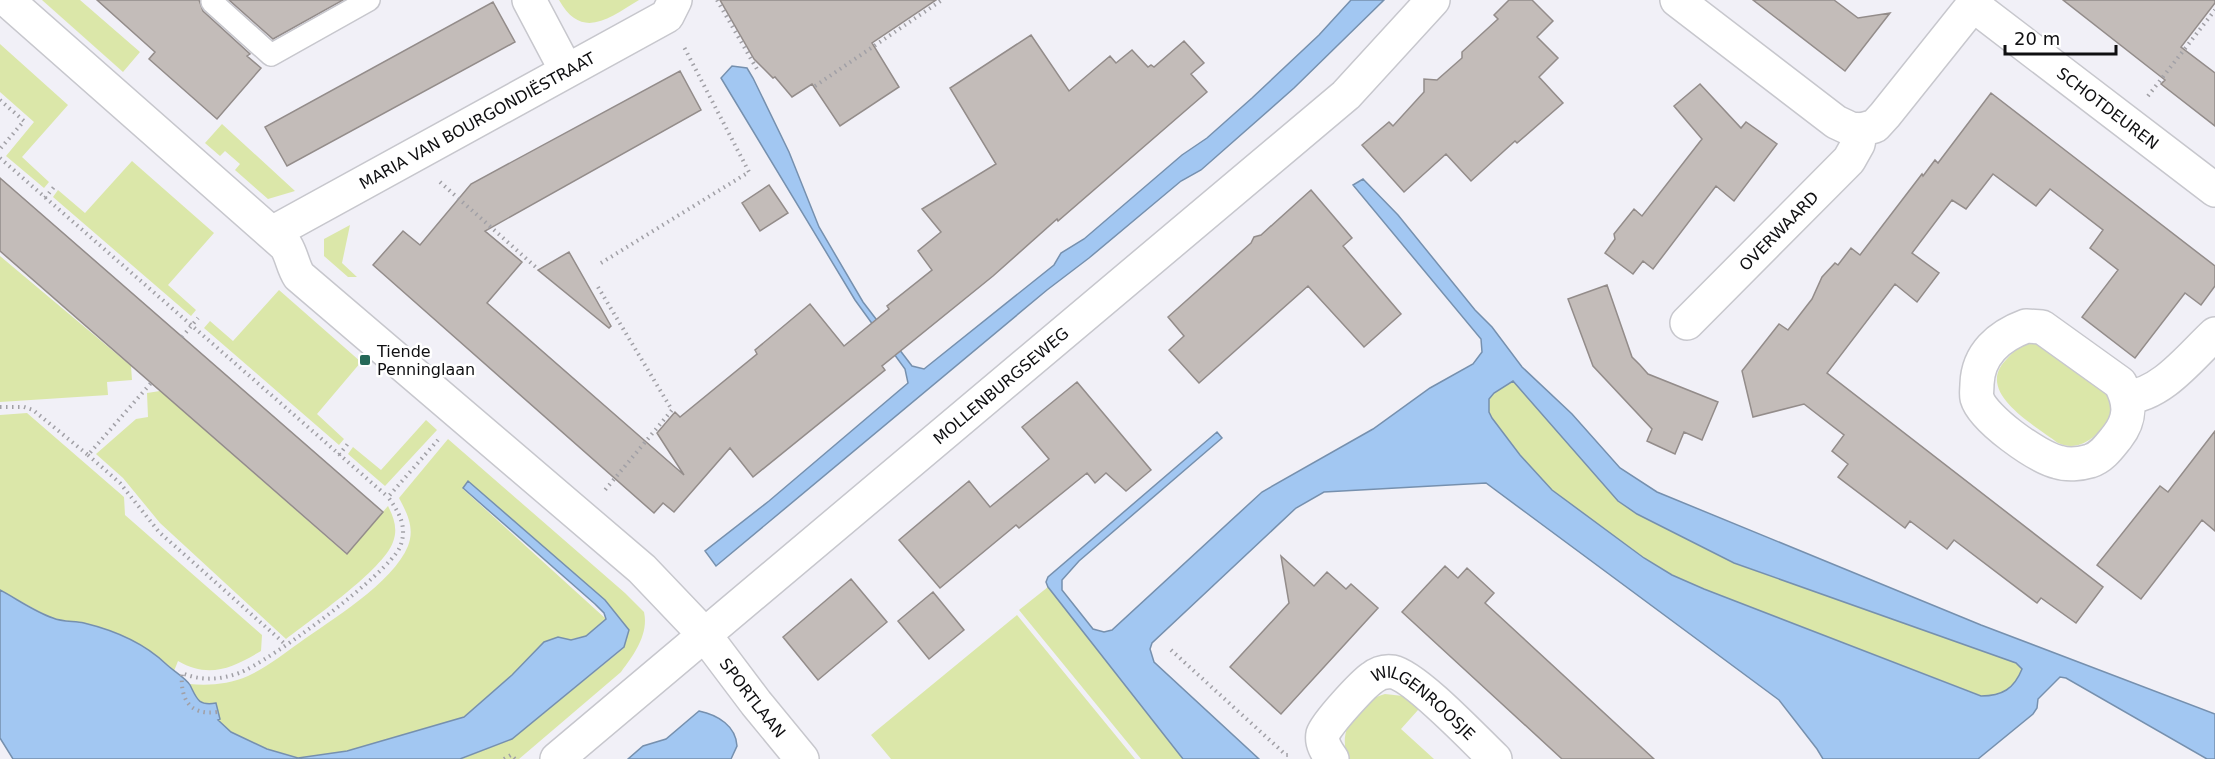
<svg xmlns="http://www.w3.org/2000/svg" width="2215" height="759" font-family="'DejaVu Sans',sans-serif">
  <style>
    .green { fill: #dbe7a9 }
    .water { fill: #a2c7f2; stroke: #7690ae; stroke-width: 1.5; fill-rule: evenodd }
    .building { fill: #c3bcb9; stroke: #938c8a; stroke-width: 1.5 }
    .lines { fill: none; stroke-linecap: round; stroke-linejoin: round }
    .service-casing { stroke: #c7c7cd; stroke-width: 24 }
    .minor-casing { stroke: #c7c7cd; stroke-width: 36 }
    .tertiary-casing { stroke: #c7c7cd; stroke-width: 36 }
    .path { stroke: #a1a0a6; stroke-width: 4; stroke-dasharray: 1.5 4.5; stroke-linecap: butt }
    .service { stroke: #fff; stroke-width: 21 }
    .minor { stroke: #fff; stroke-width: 33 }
    .tertiary { stroke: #fff; stroke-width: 33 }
    .poi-dot { fill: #256858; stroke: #fff; stroke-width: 2 }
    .labels { text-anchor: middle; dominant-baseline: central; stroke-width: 5; stroke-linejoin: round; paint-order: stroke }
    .street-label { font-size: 16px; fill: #0f0f11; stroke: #fff }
    .poi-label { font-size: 16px; fill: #0f0f11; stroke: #fff; text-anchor: start }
  </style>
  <rect width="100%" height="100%" fill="#f1f0f7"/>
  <path class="green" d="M 42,0 L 80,0 L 140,52 L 123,72 Z
    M 559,0 L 639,0 C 609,18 582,41 559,0 Z
    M 0,44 L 68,105 L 22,157 L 49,182 L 44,188 L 6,156 L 34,122 L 0,92 Z
    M 222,124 L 295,191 L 268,199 L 235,170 L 240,164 L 225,151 L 220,156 L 205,143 Z
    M 132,161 L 214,233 L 168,285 L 196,310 L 191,316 L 53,197 L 58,190 L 85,213 Z
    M 350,225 L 342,263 L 357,277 L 348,277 L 324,256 L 324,239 Z
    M 0,256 L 131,366 L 132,380 L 107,382 L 108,395 L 0,402 Z
    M 279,290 L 361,362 L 317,414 L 344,439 L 339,445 L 204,328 L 210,321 L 233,341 Z
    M 2031,342 L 2040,342 L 2109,392 L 2114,412 C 2102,432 2082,454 2058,443 C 2036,426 1975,393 2005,361 C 2013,352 2019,346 2031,342 Z
    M 1513,380 L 1618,501 L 1637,514 L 1734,563 L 2016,663 L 2022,669 C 2014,689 2002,696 1982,696 L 1704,589 L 1672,575 L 1644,558 L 1552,490 L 1520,455 L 1492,418 L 1489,412 L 1489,399 L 1494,393 Z
    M 160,391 L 346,554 L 388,506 C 394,518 398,529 393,542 C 383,570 312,619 286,639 L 160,523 L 123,478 L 96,454 L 136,419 L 148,417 L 147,393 Z
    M 27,413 L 124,497 L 125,515 L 262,635 L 261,651 C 232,668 209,679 178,661 L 174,671 L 159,657 L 114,632 L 84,623 L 53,619 L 0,590 L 0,415 Z
    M 426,420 L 437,430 L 385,486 L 348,454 L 353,447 L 381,470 Z
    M 448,439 L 625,593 L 644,612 C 649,634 634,655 621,672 L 519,759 L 461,759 L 512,739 L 624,648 L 628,630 L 604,599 L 468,482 L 463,489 L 606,619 L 586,636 L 540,646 L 512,675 L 464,717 L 347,751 L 298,758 L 267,749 L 231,732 L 218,720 L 220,719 C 209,707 192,699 189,684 C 210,686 229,684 248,676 C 266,668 283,654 299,643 C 331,620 393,583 408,546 C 415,528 407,513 399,498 Z
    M 1048,587 L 1183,759 L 1141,759 L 1019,610 Z
    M 1017,615 L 1135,759 L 891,759 L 871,735 Z
    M 1385,694 L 1403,696 L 1418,707 L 1418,710 L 1401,729 L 1434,759 L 1349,759 C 1335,732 1358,701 1385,694 Z"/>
  <path class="water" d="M 1351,0 L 1384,0 L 1294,88 L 1201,170 L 1181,181 L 1089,258 L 1047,290 L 716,566 L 705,551 L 769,501 L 908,383 L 905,369 L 855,300 L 721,78 L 732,66 L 747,68 L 753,78 L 789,152 L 819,227 L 863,302 L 912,366 L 924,369 L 1054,265 L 1061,253 L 1084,239 L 1182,155 L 1207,138 L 1252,98 L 1319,35 Z
    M 1363,179 L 1398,215 L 1475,310 L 1492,327 L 1522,367 L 1572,414 L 1620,468 L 1657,492 L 1981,625 L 2215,714 L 2215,759 L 2207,759 L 2066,678 L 2060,677 L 2038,699 L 2037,708 L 2033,714 L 1978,759 L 1823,759 L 1817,749 L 1779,700 L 1486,483 L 1324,492 L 1296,508 L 1152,643 L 1150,649 L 1154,662 L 1259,759 L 1183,759 L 1048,587 L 1046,582 L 1048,577 L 1217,432 L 1222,438 L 1079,561 L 1062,580 L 1062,590 L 1093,629 L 1104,632 L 1112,630 L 1262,492 L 1373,429 L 1430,388 L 1473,364 L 1482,352 L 1481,339 L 1353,185 ZM 1513,381 L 1618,501 L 1637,514 L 1734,563 L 2016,663 L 2022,669 C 2014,689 2002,696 1981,696 L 1704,589 L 1672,575 L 1644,558 L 1552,490 L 1520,455 L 1492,418 L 1489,412 L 1489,399 L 1494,393 Z
    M 468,481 L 605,600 L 629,630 L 624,647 L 512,739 L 460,759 L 13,759 L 0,738 L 0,590 C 17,599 35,612 53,618 C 62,622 74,621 84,623 C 113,630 144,643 166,664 C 172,670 186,678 190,685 C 197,699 198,706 216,703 L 220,719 L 218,720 L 231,732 L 267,749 L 298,758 L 347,751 L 464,717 L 512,675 L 544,642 L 558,637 L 571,640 L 586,636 L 606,619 L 604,613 L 595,604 L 463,488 Z
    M 699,711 C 718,715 736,726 737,746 L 731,759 L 628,759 L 643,746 L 666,739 Z"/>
  <path class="building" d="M 97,0 L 199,0 L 203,11 L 250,54 L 247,56 L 261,68 L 217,119 L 149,59 L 155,52 Z
    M 229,0 L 343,0 L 273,39 Z
    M 720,0 L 936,0 L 872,43 L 899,87 L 840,126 L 812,84 L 792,97 L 775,77 L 773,78 L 754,59 Z
    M 1509,0 L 1532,0 L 1553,21 L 1537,37 L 1558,58 L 1539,77 L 1563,103 L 1517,143 L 1515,141 L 1471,181 L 1446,154 L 1404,192 L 1362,145 L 1389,122 L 1393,126 L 1424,92 L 1424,79 L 1437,80 L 1462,58 L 1462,52 L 1498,19 L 1494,15 Z
    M 1753,0 L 1834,0 L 1858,18 L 1890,13 L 1845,71 Z
    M 2063,0 L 2215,0 L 2215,3 L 2181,47 L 2215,73 L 2215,126 L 2161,84 L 2165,80 Z
    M 493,2 L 515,42 L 287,166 L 265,127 Z
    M 1031,35 L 1069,91 L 1110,56 L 1116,63 L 1132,50 L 1148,67 L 1151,65 L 1154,67 L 1184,41 L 1204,63 L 1191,74 L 1207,92 L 1058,221 L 1057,219 L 993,276 L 882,366 L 885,370 L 753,477 L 730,448 L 674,512 L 663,503 L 654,513 L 373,265 L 403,231 L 420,245 L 471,184 L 680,71 L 701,110 L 485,231 L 522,262 L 487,303 L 684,475 L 657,433 L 675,412 L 680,417 L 757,354 L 755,350 L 810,304 L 844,346 L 889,309 L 887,306 L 932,270 L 918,251 L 941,232 L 922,209 L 996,164 L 950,88 Z
    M 1700,84 L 1741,128 L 1746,122 L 1777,144 L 1734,201 L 1716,186 L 1653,269 L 1643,261 L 1633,274 L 1605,253 L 1615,239 L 1614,234 L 1634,209 L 1642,216 L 1702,139 L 1674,106 Z
    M 1991,93 L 2215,266 L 2215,286 L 2201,305 L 2185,293 L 2135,358 L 2082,317 L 2118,270 L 2090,248 L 2103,230 L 2050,189 L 2036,206 L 1993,174 L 1966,209 L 1952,200 L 1912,253 L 1939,273 L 1917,302 L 1895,284 L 1827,373 L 2103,587 L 2076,623 L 2041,598 L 2037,603 L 1954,540 L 1947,549 L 1910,521 L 1905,528 L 1838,477 L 1848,464 L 1832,451 L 1844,435 L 1804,404 L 1753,417 L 1742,371 L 1779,324 L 1788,330 L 1812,299 L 1822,277 L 1835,263 L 1838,265 L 1851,248 L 1860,255 L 1922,174 L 1923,176 L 1935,160 L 1938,163 Z
    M 0,178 L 383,512 L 347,554 L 0,251 Z
    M 769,185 L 788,213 L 760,231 L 742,203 Z
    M 1311,190 L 1352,238 L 1343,246 L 1401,314 L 1364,347 L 1308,286 L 1199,383 L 1169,350 L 1184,336 L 1168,317 L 1251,243 L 1254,237 L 1261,235 Z
    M 569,252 L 611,326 L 609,328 L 538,270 Z
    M 1607,285 L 1632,357 L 1640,365 L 1648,374 L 1718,402 L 1702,440 L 1684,432 L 1675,454 L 1647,441 L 1652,429 L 1593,366 L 1568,299 Z
    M 1077,382 L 1151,470 L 1126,491 L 1106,473 L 1095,483 L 1087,473 L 1019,528 L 1016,525 L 940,588 L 899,540 L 969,481 L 990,507 L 1049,459 L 1022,427 Z
    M 2215,431 L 2215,531 L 2202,520 L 2141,599 L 2097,565 L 2160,486 L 2168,492 Z
    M 1281,556 L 1314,586 L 1327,572 L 1346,589 L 1351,584 L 1378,608 L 1281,714 L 1230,667 L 1289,603 Z
    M 1445,566 L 1458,578 L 1467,568 L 1494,593 L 1485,603 L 1654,759 L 1562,759 L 1402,612 Z
    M 851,579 L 887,622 L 818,680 L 783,637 Z
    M 933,592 L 964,630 L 929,659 L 898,621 Z"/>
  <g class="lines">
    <g class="service-casing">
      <path id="service" d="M 212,2 L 271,55 L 369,0"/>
    </g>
    <g class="minor-casing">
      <g id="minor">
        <path id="s1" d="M 7,0 L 286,246 C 292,256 293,267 299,276 L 642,569 L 704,634 L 756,703 L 802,759"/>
        <path d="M 529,0 L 566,70"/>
        <path d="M 1677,0 L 1836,122 L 1851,129 L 1861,130"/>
        <path id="s2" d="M 1973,5 L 2215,190"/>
        <path id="s3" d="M 272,233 L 667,16 L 675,0"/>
        <path id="s4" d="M 1687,323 L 1849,160 L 1858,144 L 1861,130 L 1875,126 L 1885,115 L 1977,0"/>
        <path d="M 2026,326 L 2042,327 L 2120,383 C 2131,403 2131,419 2117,437 C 2109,447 2102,457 2090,461 C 2080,464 2067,465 2058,462 C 2037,457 1983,419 1977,398 C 1976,394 1977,389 1977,384 C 1978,354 1999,336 2026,326 Z"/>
        <path d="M 2127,397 C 2162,395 2191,356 2215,334"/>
        <path id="s5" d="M 1332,759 C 1327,752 1321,743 1323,734 C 1326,724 1363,684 1372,678 C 1378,673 1386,671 1393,672 C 1416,677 1475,740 1495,759"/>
      </g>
    </g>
    <g class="tertiary-casing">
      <g id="tertiary">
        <path id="s6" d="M 557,759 L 1346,95 L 1433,0"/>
      </g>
    </g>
    <path class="path" d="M 717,0 L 758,71
      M 815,86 L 942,0
      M 2148,96 L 2215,10
      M 0,100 L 24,121 L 0,149
      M 0,158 L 388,497
      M 440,182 L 538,269
      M 45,198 L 54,187
      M 601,263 L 749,172 L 684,47
      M 598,287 L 672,410 L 605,490
      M 182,337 L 198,318
      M 0,407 L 24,407 L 33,410 L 88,455 L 151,383
      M 88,455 L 120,483 L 159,532 L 286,645
      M 339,455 L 350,441
      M 1171,650 L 1286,755 L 1289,755
      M 217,712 C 189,716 180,698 182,673 C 201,681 220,680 239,673 C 269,662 388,574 400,547 C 408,527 399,512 388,497 L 438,440
      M 504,759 L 511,755 L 515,759"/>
    <use href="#service" class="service"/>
    <use href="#minor" class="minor"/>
    <use href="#tertiary" class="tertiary"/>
  </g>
  <rect class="poi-dot" x="359" y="354" width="12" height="12" rx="3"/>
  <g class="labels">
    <g class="street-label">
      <text stroke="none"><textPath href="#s2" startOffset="170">SCHOTDEUREN</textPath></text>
      <text stroke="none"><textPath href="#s3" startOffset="234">MARIA VAN BOURGONDIËSTRAAT</textPath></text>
      <text stroke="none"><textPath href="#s4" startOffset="130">OVERWAARD</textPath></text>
      <text stroke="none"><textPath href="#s6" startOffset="580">MOLLENBURGSEWEG</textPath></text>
      <text stroke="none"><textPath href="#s1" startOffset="1026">SPORTLAAN</textPath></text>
      <text stroke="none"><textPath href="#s5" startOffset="165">WILGENROOSJE</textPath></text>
    </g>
    <g class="poi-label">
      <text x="377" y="351">Tiende<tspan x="377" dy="18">Penninglaan</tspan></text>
    </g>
  </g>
  <path d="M2005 45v9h111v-9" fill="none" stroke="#0f0f11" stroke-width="3"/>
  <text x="2014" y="45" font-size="18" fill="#0f0f11" stroke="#ffffff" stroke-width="4.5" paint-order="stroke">20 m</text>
</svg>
